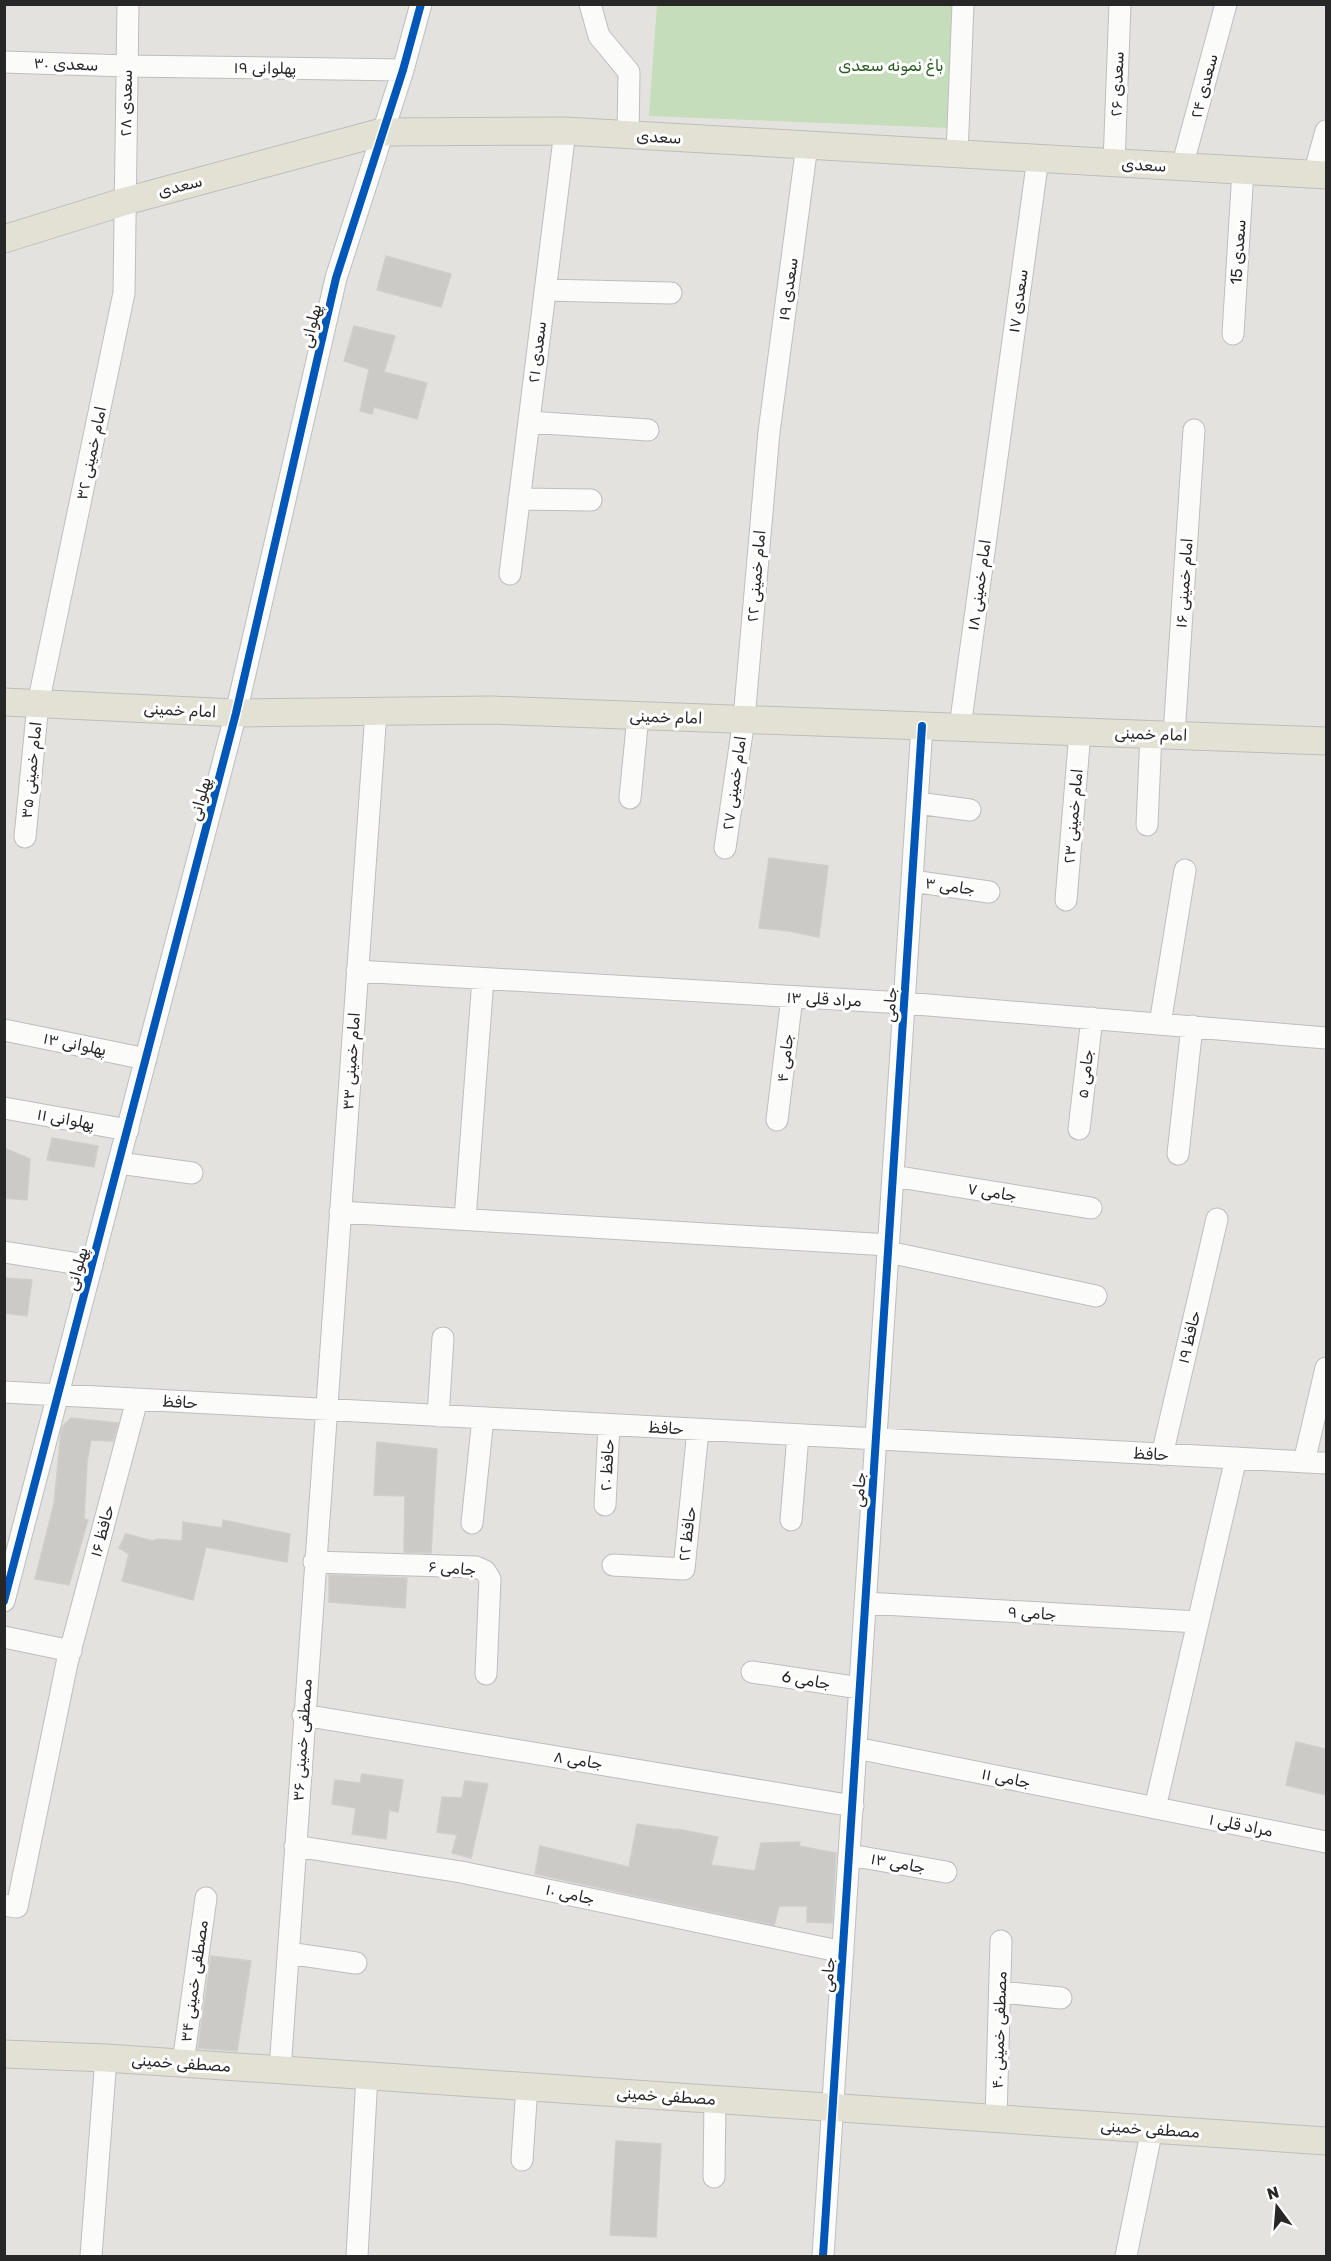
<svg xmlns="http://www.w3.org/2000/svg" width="1331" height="2261" font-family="Rubik,'Noto Naskh Arabic',sans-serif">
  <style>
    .green { fill: #c5ddba }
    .building { fill: #cccac7; stroke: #cfceca; stroke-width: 1.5 }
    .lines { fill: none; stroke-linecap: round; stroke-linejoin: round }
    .minor-casing { stroke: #bebebf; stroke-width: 23 }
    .major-casing { stroke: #bebdbc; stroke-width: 29 }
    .minor { stroke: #fbfbfa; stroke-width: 21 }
    .major { stroke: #e3e0d4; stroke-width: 27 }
    .cycleway-casing { stroke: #fff; stroke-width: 11 }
    .cycleway { stroke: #0057b8; stroke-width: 8 }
    .labels { text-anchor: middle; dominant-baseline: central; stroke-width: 6; stroke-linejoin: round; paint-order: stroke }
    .street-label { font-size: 16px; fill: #272727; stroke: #fff }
    .park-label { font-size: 16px; fill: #285b20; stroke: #fff }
  </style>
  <rect width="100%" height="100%" fill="#e4e2de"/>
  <path class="green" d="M 657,5 L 954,5 L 949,128 L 649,116 Z"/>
  <path class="building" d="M 386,256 L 451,274 L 441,307 L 377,290 Z
    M 354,326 L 395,336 L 384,372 L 427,383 L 417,419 L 374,407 L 372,414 L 360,411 L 369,369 L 344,361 Z
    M 769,858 L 828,866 L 819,937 L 789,931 L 759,928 Z
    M 52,1138 L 98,1146 L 94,1167 L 47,1160 Z
    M 4,1148 L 30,1159 L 27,1200 L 4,1198 Z
    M 4,1278 L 32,1280 L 27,1316 L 4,1313 Z
    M 71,1418 L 118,1423 L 113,1441 L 91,1440 L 87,1462 L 84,1519 L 88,1520 L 69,1585 L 35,1579 L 54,1504 L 61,1432 L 63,1426 Z
    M 377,1442 L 437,1449 L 431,1553 L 404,1552 L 405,1496 L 374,1495 Z
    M 223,1520 L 290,1534 L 287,1562 L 206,1547 L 193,1600 L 122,1581 L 129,1554 L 119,1548 L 126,1534 L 153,1541 L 157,1539 L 182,1541 L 183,1522 L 222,1528 Z
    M 329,1575 L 407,1578 L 405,1608 L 329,1602 Z
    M 1296,1742 L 1326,1749 L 1326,1795 L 1286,1785 Z
    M 362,1774 L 403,1780 L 398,1812 L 389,1810 L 386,1839 L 352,1834 L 356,1808 L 332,1804 L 335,1780 L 360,1783 Z
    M 465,1781 L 488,1784 L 471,1858 L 452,1853 L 457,1835 L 437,1832 L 442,1797 L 462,1798 Z
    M 637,1824 L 677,1830 L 677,1829 L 718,1837 L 711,1865 L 755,1871 L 761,1843 L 800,1842 L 799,1846 L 836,1853 L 832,1923 L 807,1922 L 807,1906 L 779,1906 L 774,1925 L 535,1874 L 540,1846 L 629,1867 Z
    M 211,1956 L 251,1961 L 237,2051 L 198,2048 Z
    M 616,2141 L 661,2144 L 656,2237 L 610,2235 Z"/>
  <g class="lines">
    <g class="minor-casing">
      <path id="minor" d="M 590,4 L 599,36 L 629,72 L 628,135
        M 4,62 L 127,66 L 403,70
        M 957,154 L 963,4
        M 1114,163 L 1120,4
        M 1182,167 L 1226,4
        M 1314,174 L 1326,131
        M 545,290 L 671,293
        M 1233,334 L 1243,170
        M 529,422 L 648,430
        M 519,499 L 591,500
        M 510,574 L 565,131
        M 960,727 L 1038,158
        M 1174,735 L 1194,430
        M 630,798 L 638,716
        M 917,803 L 970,810
        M 1147,825 L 1151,734
        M 25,837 L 38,704 L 124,293 L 128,4
        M 725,848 L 744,719 L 769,432 L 807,145
        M 912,881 L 989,892
        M 1066,900 L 1080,732
        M 357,971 L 904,1003 L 1326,1038
        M 1160,1024 L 1185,870
        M 4,1030 L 146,1059
        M 4,1108 L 128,1130
        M 777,1120 L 792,997
        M 1079,1129 L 1092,1018
        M 1178,1154 L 1192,1026
        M 119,1163 L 192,1173
        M 893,1176 L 1091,1208
        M 340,1212 L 889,1245
        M 465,1219 L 483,979
        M 4,1252 L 92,1266
        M 888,1252 L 1096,1296
        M 4,1392 L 1326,1463
        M 438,1416 L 443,1338
        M 1162,1455 L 1217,1219
        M 1304,1462 L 1326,1368
        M 605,1505 L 609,1425
        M 791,1520 L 798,1435
        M 472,1523 L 483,1418
        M 314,1562 L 476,1567 L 485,1571 L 490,1579 L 486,1674
        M 613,1565 L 684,1569 L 698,1430
        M 4,1601 L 236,713 L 336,278 L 403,70 L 421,4
        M 865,1603 L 1198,1622
        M 4,1637 L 71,1651
        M 752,1672 L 860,1688
        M 303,1715 L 853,1806
        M 856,1748 L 1326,1842
        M 1155,1808 L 1236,1458
        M 295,1846 L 461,1872 L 843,1952
        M 850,1855 L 946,1872
        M 4,1905 L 17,1907 L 67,1663 L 137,1400
        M 288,1953 L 356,1963
        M 1000,1992 L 1061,1998
        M 183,2063 L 206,1898
        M 280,2070 L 376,712
        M 996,2118 L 1001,1941
        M 522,2160 L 527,2086
        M 714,2177 L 715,2099
        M 91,2256 L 106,2058
        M 357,2256 L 367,2076
        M 823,2256 L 922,726
        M 1126,2256 L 1152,2129"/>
    </g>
    <g class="major-casing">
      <path id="major" d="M 4,239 L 126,201 L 382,132 L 565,131 L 1326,175
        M 4,702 L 236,713 L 491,710 L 1326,741
        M 4,2054 L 106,2058 L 1326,2141"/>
    </g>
    <use href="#minor" class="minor"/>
    <use href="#major" class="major"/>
    <g class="cycleway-casing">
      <path id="cycleway" d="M 4,1601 L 236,713 L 336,278 L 403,70 L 421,4
        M 823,2256 L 922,726"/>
    </g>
    <use href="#cycleway" class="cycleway"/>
  </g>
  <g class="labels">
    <g class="street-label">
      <text transform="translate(66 64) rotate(2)">سعدی ۳۰</text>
      <text transform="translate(265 68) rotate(1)">پهلوانی ۱۹</text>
      <text transform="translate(1117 84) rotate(-88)">سعدی ۲۶</text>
      <text transform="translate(1204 86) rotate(-75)">سعدی ۲۴</text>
      <text transform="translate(126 103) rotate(-89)">سعدی ۲۸</text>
      <text transform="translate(659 137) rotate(3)">سعدی</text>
      <text transform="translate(1144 165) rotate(3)">سعدی</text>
      <text transform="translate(180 186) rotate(-15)">سعدی</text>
      <text transform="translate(1238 252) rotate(-86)">سعدی 15</text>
      <text transform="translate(788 289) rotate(-82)">سعدی ۱۹</text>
      <text transform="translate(1018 301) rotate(-82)">سعدی ۱۷</text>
      <text transform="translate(311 326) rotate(-77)">پهلوانی</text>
      <text transform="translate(537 352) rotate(-83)">سعدی ۲۱</text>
      <text transform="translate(91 453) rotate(-78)">امام خمینی ۳۲</text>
      <text transform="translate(756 576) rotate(-85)">امام خمینی ۲۲</text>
      <text transform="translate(1184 583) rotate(-86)">امام خمینی ۱۶</text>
      <text transform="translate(979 585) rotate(-82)">امام خمینی ۱۸</text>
      <text transform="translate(180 710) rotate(3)">امام خمینی</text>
      <text transform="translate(666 717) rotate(2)">امام خمینی</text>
      <text transform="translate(1151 734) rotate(2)">امام خمینی</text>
      <text transform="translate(31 770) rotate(-84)">امام خمینی ۳۵</text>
      <text transform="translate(734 783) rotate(-82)">امام خمینی ۲۷</text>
      <text transform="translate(200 799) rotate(-75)">پهلوانی</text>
      <text transform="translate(1073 816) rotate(-85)">امام خمینی ۲۳</text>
      <text transform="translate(950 886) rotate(8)">جامی ۳</text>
      <text transform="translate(824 999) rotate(3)">مراد قلی ۱۳</text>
      <text transform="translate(890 1005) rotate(-86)">جامی</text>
      <text transform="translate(75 1044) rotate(11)">پهلوانی ۱۳</text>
      <text transform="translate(785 1058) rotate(-83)">جامی ۴</text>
      <text transform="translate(351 1061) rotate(-86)">امام خمینی ۳۳</text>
      <text transform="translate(1085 1074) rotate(-83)">جامی ۵</text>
      <text transform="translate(66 1119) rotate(10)">پهلوانی ۱۱</text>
      <text transform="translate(992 1192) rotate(9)">جامی ۷</text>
      <text transform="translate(77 1269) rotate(-75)">پهلوانی</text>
      <text transform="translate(1189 1337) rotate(-77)">حافظ ۱۹</text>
      <text transform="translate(180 1402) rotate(3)">حافظ</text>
      <text transform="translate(666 1428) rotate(3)">حافظ</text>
      <text transform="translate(1151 1454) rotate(3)">حافظ</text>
      <text transform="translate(607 1465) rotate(-87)">حافظ ۲۰</text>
      <text transform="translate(859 1490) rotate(-86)">جامی</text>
      <text transform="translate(102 1531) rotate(-75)">حافظ ۱۶</text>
      <text transform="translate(687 1534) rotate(-83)">حافظ ۲۲</text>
      <text transform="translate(452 1568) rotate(5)">جامی ۶</text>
      <text transform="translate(1032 1613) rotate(3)">جامی ۹</text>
      <text transform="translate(806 1680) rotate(9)">جامی 6</text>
      <text transform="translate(302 1740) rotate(-86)">مصطفی خمینی ۳۶</text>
      <text transform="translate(578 1760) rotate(9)">جامی ۸</text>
      <text transform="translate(1006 1778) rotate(11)">جامی ۱۱</text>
      <text transform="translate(1241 1825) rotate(11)">مراد قلی ۱</text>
      <text transform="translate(898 1863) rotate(10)">جامی ۱۳</text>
      <text transform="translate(570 1894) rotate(12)">جامی ۱۰</text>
      <text transform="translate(828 1975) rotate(-86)">جامی</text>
      <text transform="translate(194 1981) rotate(-82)">مصطفی خمینی ۳۴</text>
      <text transform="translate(999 2030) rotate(-88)">مصطفی خمینی ۴۰</text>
      <text transform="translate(181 2063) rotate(4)">مصطفی خمینی</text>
      <text transform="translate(666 2096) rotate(4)">مصطفی خمینی</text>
      <text transform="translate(1150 2129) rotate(4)">مصطفی خمینی</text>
    </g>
    <g class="park-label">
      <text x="891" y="65">باغ نمونه سعدی</text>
    </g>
  </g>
  <rect width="1331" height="2261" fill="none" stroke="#272727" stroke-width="12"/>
  <g transform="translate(1277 2207) rotate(344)" stroke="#ffffff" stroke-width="4.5" paint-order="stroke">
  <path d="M0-4.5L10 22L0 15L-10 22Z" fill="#272727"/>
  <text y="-9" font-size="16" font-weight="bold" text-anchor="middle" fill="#272727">N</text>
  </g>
</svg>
